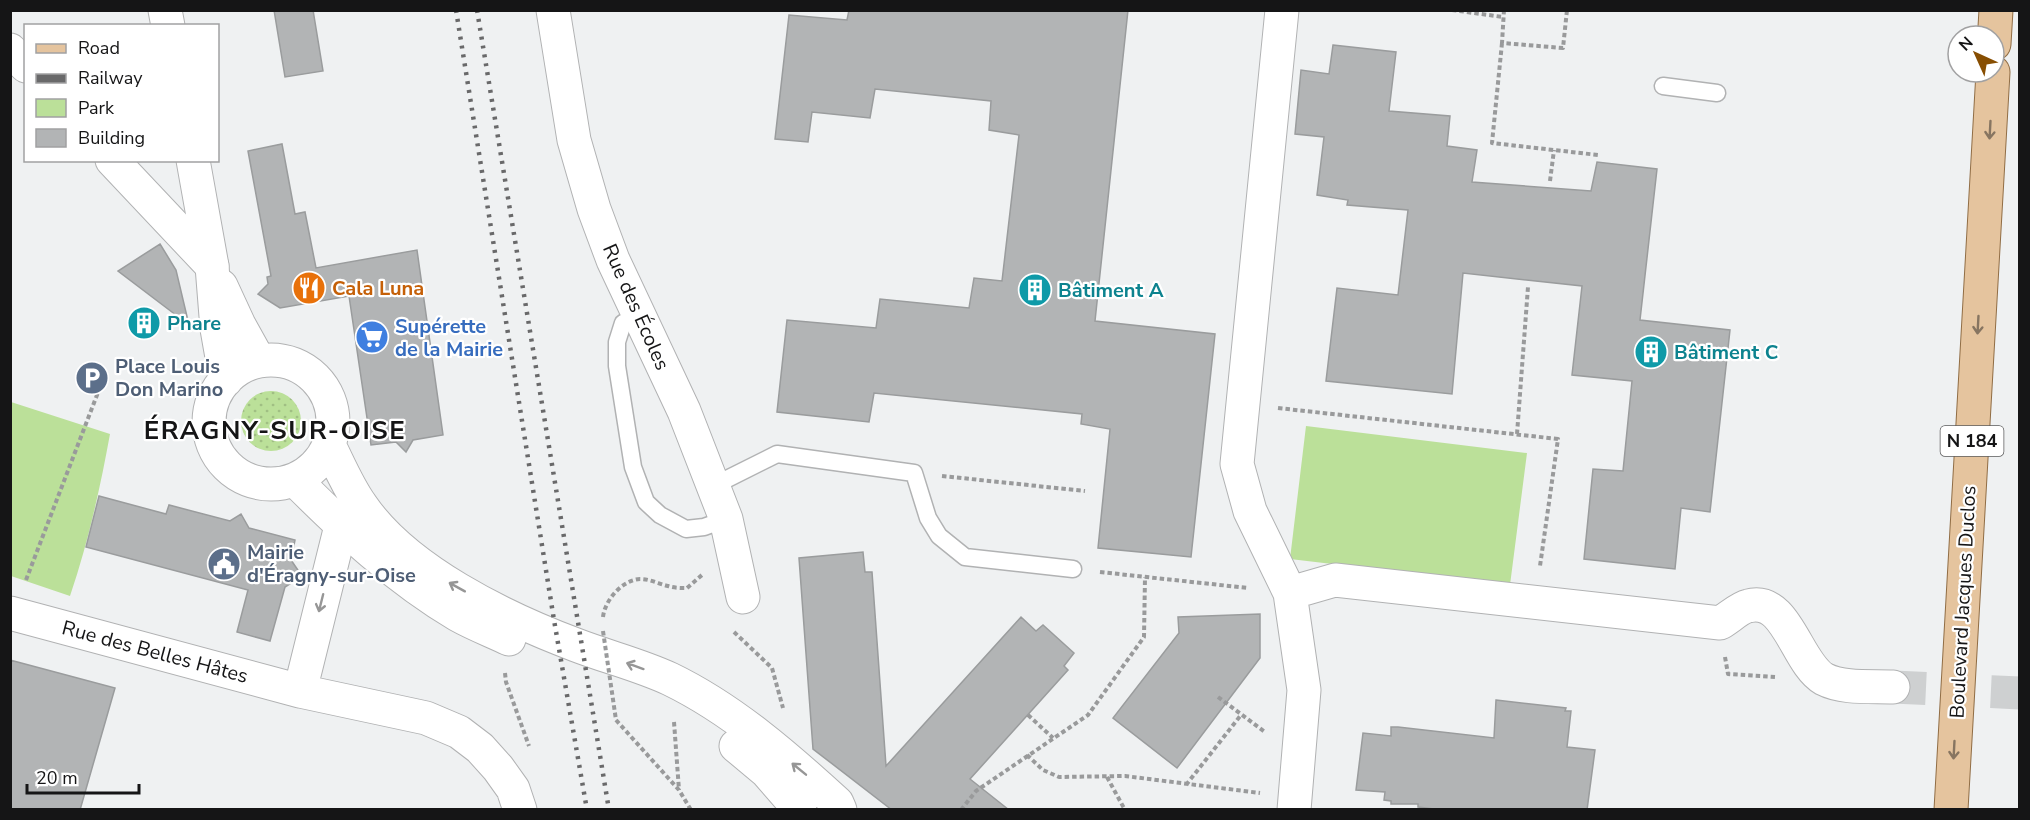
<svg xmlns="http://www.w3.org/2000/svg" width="2030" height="820" font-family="'Nunito Sans',sans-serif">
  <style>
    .grass { fill: url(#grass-dots) }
    .park { fill: #bbe099 }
    .building { fill: #b2b4b5; stroke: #9a9c9d; stroke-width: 1.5 }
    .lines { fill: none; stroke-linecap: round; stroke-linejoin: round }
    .street-tunnel { stroke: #ced0d1; stroke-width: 33; stroke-dasharray: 33 16; stroke-linecap: butt }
    .lane-casing { stroke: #b1b2b3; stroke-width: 19 }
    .street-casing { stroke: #b1b2b3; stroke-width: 35 }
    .secondary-casing { stroke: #b1b2b3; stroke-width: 35 }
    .primary-casing { stroke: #906d45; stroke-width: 35 }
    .path { stroke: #999a9b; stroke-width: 4; stroke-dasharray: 4.5 3; stroke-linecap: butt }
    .lane { stroke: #fff; stroke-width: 16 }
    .street { stroke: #fff; stroke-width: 33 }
    .secondary { stroke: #fff; stroke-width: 33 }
    .primary { stroke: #e5c49e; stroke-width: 33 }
    .rail { stroke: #69696a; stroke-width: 4.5; stroke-dasharray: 3 6; stroke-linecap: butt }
    .path-bridge { stroke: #999a9b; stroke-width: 4; stroke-dasharray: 4.5 3; stroke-linecap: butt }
    .oneway { stroke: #877561 }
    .oneway2 { stroke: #969696 }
    .labels { text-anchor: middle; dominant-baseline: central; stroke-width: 4.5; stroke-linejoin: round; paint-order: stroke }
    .shield { fill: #fff; stroke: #5b5b5c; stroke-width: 1.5 }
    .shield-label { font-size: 18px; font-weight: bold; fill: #151516 }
    .food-label { font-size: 20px; font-weight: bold; fill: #c56008; stroke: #fff; text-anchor: start }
    .culture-label { font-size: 20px; font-weight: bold; fill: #0d838f; stroke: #fff; text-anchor: start }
    .street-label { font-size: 20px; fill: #151516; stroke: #fff }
    .shop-label { font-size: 20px; font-weight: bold; fill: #366cbe; stroke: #fff; text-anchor: start }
    .service-label { font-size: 20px; font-weight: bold; fill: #4e5e75; stroke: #fff; text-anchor: start }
    .district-label { font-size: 26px; font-weight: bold; letter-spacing: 1.5px; fill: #151516; stroke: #fff }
  </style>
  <defs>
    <pattern id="grass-dots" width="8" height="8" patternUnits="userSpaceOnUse" patternTransform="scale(1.5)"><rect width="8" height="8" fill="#bbe099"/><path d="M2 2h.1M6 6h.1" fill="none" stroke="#a0bf83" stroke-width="1.8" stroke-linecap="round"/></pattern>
  </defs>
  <rect width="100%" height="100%" fill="#eff1f2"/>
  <path class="grass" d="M241 421a30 30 0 1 1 60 0a30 30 0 1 1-60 0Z"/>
  <path class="park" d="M 11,402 L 110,434 C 100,489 88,543 70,596 L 11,576 Z
    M 1306,426 L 1527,453 L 1510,585 L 1290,559 Z"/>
  <path class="building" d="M 274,10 L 313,10 L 323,71 L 285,77 Z
    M 849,10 L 1128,10 L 1095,321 L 1215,334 L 1191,557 L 1098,548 L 1110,429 L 1081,424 L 1082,414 L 874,393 L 869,422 L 777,412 L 787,320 L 876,328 L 880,299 L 969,308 L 974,278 L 1002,281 L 1019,135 L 989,130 L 991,101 L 875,89 L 870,118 L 812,112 L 808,142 L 775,139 L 789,15 L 847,20 Z
    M 1333,45 L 1396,52 L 1389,111 L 1450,116 L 1447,146 L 1477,150 L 1472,182 L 1591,191 L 1597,162 L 1657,169 L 1640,320 L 1730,330 L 1710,512 L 1681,508 L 1675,569 L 1584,559 L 1593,469 L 1623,471 L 1632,381 L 1572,375 L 1582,286 L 1463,273 L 1452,394 L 1326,381 L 1337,288 L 1398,295 L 1408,210 L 1347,205 L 1348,200 L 1317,195 L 1324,137 L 1295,134 L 1301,70 L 1329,74 Z
    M 282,144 L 295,214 L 305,212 L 316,268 L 417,250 L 443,435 L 413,440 L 406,452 L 396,442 L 371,445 L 349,296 L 280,308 L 258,294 L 268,284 L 267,277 L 271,276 L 248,151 Z
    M 160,244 L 176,270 L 189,325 L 118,271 Z
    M 99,496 L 166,514 L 169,505 L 230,521 L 241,514 L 249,528 L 295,540 L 291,560 L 302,576 L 285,587 L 270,641 L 237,632 L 248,590 L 86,547 Z
    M 863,552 L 865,572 L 872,572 L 886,766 L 1021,617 L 1036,631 L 1043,625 L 1074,653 L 1064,666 L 1068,670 L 970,779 L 1009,810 L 892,810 L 813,749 L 799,558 Z
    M 1260,614 L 1260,658 L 1177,768 L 1113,718 L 1179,633 L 1178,617 Z
    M 10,660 L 115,688 L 80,810 L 10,810 Z
    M 1496,700 L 1566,708 L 1565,711 L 1571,711 L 1567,747 L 1595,750 L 1587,810 L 1442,810 L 1418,807 L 1418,804 L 1391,804 L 1391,801 L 1384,800 L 1385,792 L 1356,790 L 1363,733 L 1391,736 L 1391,727 L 1398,727 L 1494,738 Z"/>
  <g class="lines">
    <path class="street-tunnel" d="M 1893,687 L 2020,693"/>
    <g class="lane-casing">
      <path id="lane" d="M 1663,86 L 1717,93
        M 638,315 L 623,323 L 617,342 L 617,366 L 633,467 L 646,502 L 660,515 L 686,529 L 704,527 L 726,519
        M 713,486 L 777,454 L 914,473 L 928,518 L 939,536 L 965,557 L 1073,569"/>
    </g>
    <g class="street-casing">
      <path id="street" d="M 553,10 L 574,140 L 594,209 L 613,260 L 684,411 L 726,519 L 743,597
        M 1282,10 L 1237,464 L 1250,511 L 1290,593 L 1304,690 L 1294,810
        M 10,50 L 26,66
        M 112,160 L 212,266
        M 1290,593 L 1335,580 L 1720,623 C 1729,618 1739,608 1748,606 C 1787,595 1796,663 1824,679 C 1843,689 1872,686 1893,687
        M 10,613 L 300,691 L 426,718 L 459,732 L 480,748 L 498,768 L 513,789 L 520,810
        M 300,691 L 341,526"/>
    </g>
    <g class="secondary-casing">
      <path id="secondary" d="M 165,10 L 168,26
        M 193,160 L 212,266 L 217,329 L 226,380
        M 221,286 L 239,325 L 259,361
        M209 422a62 62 0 1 1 124 0a62 62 0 1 1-124 0Z
        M 329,445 C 339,465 348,487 361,505 C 405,570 504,618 576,645 C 607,657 640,665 670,679 C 732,709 787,757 837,803 L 840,810
        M 295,480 C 345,530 397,579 458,615 C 474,624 492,631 509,639
        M 736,746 L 766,771 L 800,810"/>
    </g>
    <g class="primary-casing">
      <path id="primary" d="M 1994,44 L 1996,10
        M 1951,810 L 1993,72"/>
    </g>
    <path class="path" d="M 1452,10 L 1503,17
      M 1504,10 L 1502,43 L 1563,48 L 1567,10
      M 1502,43 L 1492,143 L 1598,155
      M 1550,181 L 1554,150
      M 1278,408 L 1558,439 L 1540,566
      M 1517,434 L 1528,287
      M 942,476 L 1085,491
      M 1100,572 L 1248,588
      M 26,580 L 102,382
      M 603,617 C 605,600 622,580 640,579 C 650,579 659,584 668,586 C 674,588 681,588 687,588 L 702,575
      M 734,632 L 772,668 L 783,708
      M 1725,657 L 1728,674 L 1775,677
      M 505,673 L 506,682 L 529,746
      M 1218,697 L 1265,732
      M 1028,715 L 1053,738
      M 616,720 L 679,790 L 691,810
      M 674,722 L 679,790
      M 1027,755 L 1043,770 L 1059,777 L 1125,776 L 1260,793
      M 1107,777 L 1125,810
      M 1186,785 L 1241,715
      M 961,810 L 976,791 L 1088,715 L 1144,637 L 1145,577"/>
    <use href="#lane" class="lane"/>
    <use href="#street" class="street"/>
    <use href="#secondary" class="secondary"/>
    <use href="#primary" class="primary"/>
    <path class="rail" d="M 456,10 L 554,620 L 587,810
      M 477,10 L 609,810"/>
    <path class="path-bridge" d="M 603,631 L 616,720"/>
  </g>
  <defs><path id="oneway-shaft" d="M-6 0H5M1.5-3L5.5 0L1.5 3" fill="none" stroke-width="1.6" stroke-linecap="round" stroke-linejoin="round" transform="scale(1.5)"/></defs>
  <g class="oneway">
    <use href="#oneway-shaft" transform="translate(1990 130) rotate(93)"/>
    <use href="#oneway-shaft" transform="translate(1978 325) rotate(93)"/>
    <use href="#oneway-shaft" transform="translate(1954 750) rotate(93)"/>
  </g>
  <g class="oneway2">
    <use href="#oneway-shaft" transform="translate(457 587) rotate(-151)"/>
    <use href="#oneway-shaft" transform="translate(321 603) rotate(104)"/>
    <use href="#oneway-shaft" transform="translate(635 666) rotate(-160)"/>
    <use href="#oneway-shaft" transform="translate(799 769) rotate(-141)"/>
  </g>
  <defs>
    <g id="restaurant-disc" transform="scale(1.725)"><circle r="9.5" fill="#e8710a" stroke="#fff"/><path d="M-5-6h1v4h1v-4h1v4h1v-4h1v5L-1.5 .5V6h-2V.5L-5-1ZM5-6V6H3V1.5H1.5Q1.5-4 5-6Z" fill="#fff"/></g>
    <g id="building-disc" transform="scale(1.725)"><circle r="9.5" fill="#0f9aa8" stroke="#fff"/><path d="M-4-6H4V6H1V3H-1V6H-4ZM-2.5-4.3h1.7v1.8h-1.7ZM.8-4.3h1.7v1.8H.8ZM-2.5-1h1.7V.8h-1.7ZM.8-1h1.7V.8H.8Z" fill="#fff"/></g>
    <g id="supermarket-disc" transform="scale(1.725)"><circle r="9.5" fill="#3f7fe0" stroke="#fff"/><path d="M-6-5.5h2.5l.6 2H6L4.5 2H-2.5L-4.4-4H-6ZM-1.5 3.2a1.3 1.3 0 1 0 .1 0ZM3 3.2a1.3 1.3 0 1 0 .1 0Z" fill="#fff"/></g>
    <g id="parking-disc" transform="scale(1.725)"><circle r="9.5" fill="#5c6f8a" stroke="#fff"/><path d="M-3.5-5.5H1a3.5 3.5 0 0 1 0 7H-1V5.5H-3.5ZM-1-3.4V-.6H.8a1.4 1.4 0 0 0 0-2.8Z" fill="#fff"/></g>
    <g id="civic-disc" transform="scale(1.725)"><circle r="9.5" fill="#5c6f8a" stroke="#fff"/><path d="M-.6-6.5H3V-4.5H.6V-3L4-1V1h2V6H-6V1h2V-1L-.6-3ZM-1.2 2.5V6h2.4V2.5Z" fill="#fff"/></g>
  </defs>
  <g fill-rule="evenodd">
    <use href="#restaurant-disc" x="309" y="288"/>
    <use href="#building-disc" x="1035" y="290"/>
    <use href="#building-disc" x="144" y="323"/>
    <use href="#supermarket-disc" x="372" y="337"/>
    <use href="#building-disc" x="1651" y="352"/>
    <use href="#parking-disc" x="92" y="378"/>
    <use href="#civic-disc" x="224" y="564"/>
  </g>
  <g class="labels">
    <rect class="shield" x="1940.5" y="426" width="63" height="30" rx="4.5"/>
    <g class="shield-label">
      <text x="1972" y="441">N 184</text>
    </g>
    <g class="food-label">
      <text x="332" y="288">Cala Luna</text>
    </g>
    <g class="culture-label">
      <text x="1058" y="290">Bâtiment A</text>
      <text x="167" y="323">Phare</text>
      <text x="1674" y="352">Bâtiment C</text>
    </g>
    <g class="street-label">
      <text transform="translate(636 307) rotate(66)">Rue des Écoles</text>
      <text transform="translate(1963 602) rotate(-87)">Boulevard Jacques Duclos</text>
      <text transform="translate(155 652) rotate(15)">Rue des Belles Hâtes</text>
    </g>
    <g class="shop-label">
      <text x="395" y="326">Supérette<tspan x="395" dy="23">de la Mairie</tspan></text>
    </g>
    <g class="service-label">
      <text x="115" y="366">Place Louis<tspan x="115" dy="23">Don Marino</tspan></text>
      <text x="247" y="552">Mairie<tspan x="247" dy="23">d'Éragny-sur-Oise</tspan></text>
    </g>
    <g class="district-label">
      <text x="275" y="430">ÉRAGNY-SUR-OISE</text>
    </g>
  </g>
  <rect width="2030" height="820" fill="none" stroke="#151516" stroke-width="24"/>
  <rect x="24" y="24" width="195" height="138" fill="#ffffff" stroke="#a1a1a2" stroke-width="1.5"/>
  <rect x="36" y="44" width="30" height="9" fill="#e5c49e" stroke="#a1a1a2" stroke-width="1.5"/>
  <text x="78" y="54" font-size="18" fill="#151516">Road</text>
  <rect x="36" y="74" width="30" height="9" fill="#69696a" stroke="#a1a1a2" stroke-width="1.5"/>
  <text x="78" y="84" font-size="18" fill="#151516">Railway</text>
  <rect x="36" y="99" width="30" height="18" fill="#bbe099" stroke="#a1a1a2" stroke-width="1.5"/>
  <text x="78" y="114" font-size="18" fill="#151516">Park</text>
  <rect x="36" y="129" width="30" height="18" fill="#b2b4b5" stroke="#a1a1a2" stroke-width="1.5"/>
  <text x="78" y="144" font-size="18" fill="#151516">Building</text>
  <g transform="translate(1976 54) rotate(315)"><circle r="28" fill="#ffffff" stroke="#a1a1a2" stroke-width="1.5"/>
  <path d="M0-4.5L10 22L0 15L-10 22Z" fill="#874e02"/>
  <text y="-9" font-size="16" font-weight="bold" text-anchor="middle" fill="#151516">N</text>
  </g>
  <path d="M27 784v9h112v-9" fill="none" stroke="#151516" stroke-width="3"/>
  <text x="36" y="784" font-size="18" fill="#151516" stroke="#ffffff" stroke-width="4.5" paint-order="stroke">20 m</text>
</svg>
